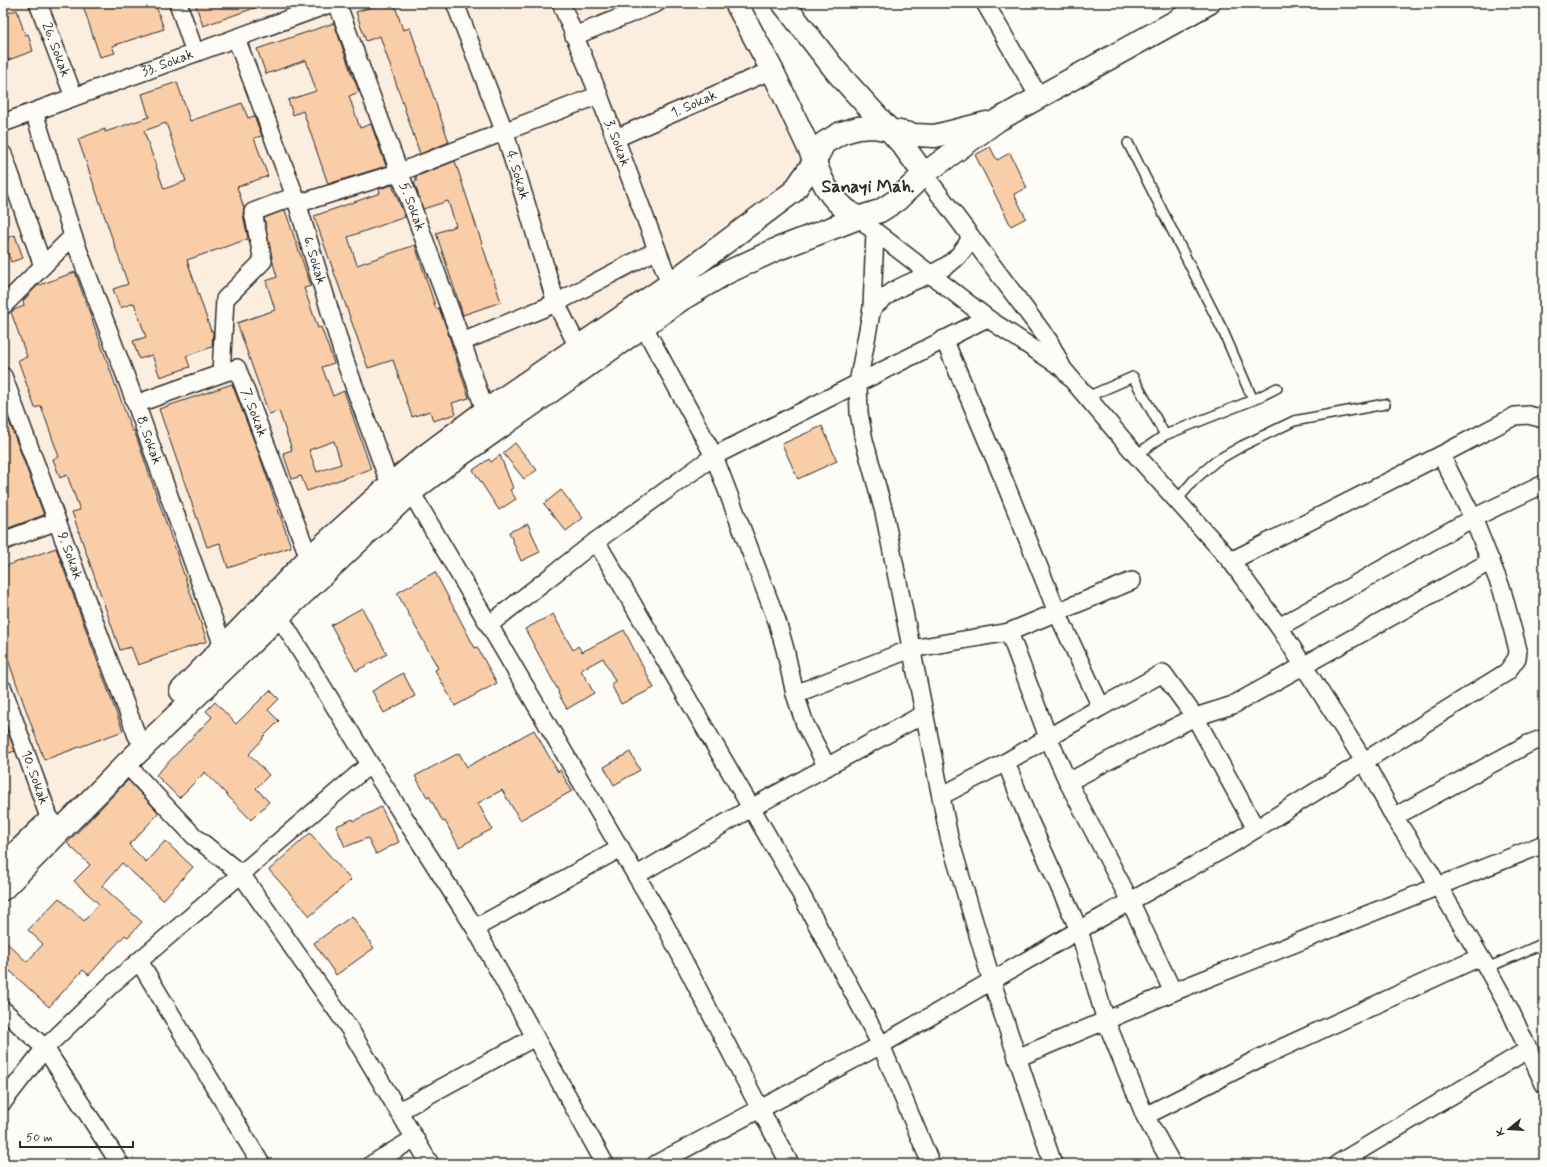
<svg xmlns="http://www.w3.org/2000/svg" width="1547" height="1167" font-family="Mynerve,sans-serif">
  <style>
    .built { fill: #fceedf }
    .building { fill: #f8cda7; stroke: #2b2b2b; fill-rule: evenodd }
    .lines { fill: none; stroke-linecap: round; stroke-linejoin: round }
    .lane-casing { stroke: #2b2b2b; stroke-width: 12 }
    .street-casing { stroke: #2b2b2b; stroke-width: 20 }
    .secondary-casing { stroke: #2b2b2b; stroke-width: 25 }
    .lane { stroke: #fdfcf7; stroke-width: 9 }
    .street { stroke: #fdfcf7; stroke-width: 17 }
    .secondary { stroke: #fdfcf7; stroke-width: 22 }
    .labels { text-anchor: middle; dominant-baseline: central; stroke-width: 3; stroke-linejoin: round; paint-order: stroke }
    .street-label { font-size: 14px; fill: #2b2b2b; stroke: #fdfcf7 }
    .district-label { font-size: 18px; font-weight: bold; fill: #2b2b2b; stroke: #fdfcf7 }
  </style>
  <rect width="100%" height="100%" fill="#fdfcf7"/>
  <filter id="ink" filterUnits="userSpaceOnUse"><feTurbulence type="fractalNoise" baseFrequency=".025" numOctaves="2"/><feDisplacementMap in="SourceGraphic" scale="8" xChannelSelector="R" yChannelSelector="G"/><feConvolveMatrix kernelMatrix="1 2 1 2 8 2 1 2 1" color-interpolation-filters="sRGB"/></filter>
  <g filter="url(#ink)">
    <path class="built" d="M 3,3 L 731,3 L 819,173 L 416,474 L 3,878 Z"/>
    <path class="building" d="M 82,3 L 155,3 L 164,29 L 112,46 L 115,53 L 100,57 Z
      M 195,3 L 263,3 L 263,5 L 203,26 Z
      M 383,3 L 394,3 L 403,30 L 410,28 L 449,142 L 420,154 L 380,36 L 366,41 L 356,12 Z
      M 17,10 L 25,35 L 28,34 L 33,51 L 3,62 L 3,14 Z
      M 334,23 L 353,78 L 354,78 L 359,92 L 349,96 L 360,128 L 371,124 L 386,166 L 328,184 L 303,111 L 293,115 L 288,100 L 316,91 L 306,60 L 266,74 L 257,49 Z
      M 177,82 L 190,121 L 242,103 L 248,118 L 254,116 L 262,136 L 254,138 L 268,176 L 237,187 L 244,208 L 243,214 L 248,239 L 187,260 L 211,331 L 213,331 L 212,347 L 186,356 L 190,367 L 160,377 L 152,355 L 139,359 L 133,341 L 146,337 L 134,303 L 120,308 L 113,289 L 128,284 L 78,139 L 105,129 L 105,132 L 149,117 L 142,94 ZM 166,123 L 186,181 L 164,189 L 144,131 Z
      M 990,147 L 997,160 L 1010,153 L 1027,188 L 1014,194 L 1026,218 L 1011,226 L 975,155 Z
      M 455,161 L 501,302 L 463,315 L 436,233 L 456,226 L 448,201 L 423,209 L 414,182 L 417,181 L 415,177 Z
      M 392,185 L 405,217 L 348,237 L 357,265 L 415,245 L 436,309 L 439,308 L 444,321 L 469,398 L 452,403 L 456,414 L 433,421 L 430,411 L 412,417 L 393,360 L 368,368 L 314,216 L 380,193 L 379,189 Z
      M 285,210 L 311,286 L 304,288 L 318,328 L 321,327 L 334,363 L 322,367 L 333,396 L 344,391 L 371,469 L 307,491 L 301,476 L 292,479 L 283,453 L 292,450 L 279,411 L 269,414 L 237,323 L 275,310 L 266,281 L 277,277 L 273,263 L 264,218 ZM 334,441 L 341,464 L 317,472 L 309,450 Z
      M 15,235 L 23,258 L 11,262 L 3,239 Z
      M 75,272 L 132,431 L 134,430 L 207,641 L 138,665 L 131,647 L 120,650 L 72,512 L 80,510 L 67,475 L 60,478 L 53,459 L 59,457 L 41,406 L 35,408 L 18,360 L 27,357 L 11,312 L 14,310 L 24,306 L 23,301 L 37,286 Z
      M 232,384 L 259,454 L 291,547 L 228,568 L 220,543 L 207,547 L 159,409 Z
      M 3,405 L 44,515 L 3,530 Z
      M 822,426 L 837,461 L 798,479 L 782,444 Z
      M 515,443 L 537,470 L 524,479 L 503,453 Z
      M 500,455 L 513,488 L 510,490 L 516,499 L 499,510 L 473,470 L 489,459 L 491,462 Z
      M 561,490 L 583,518 L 566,531 L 544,504 Z
      M 528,524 L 540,552 L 521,561 L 509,532 Z
      M 56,548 L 123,731 L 44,760 L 3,646 L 3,567 Z
      M 435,572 L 475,648 L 477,647 L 497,683 L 455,706 L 435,670 L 438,668 L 397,593 Z
      M 362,608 L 387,654 L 356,671 L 331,625 Z
      M 553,614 L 573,650 L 578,646 L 582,652 L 624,630 L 654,688 L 621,704 L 611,684 L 615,681 L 603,658 L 581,670 L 594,693 L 567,709 L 558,693 L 559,692 L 525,629 Z
      M 403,673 L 415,696 L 384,713 L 372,691 Z
      M 270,690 L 279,699 L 268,710 L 279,721 L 262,738 L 263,739 L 249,754 L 269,775 L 256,788 L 269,802 L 251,820 L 205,772 L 179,798 L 156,775 L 212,717 L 206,711 L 215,702 L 236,724 Z
      M 3,719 L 15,751 L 3,755 Z
      M 534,730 L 558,772 L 560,770 L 572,791 L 520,820 L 502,790 L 478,803 L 492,829 L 459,847 L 445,821 L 443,822 L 429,796 L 427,797 L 415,776 L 459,753 L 467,767 Z
      M 630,752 L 640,770 L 614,785 L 604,767 Z
      M 128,780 L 159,813 L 129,845 L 146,862 L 165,841 L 193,867 L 163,900 L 122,863 L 102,886 L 142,922 L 128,937 L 125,935 L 89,975 L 83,970 L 49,1007 L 10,971 L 3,979 L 3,939 L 27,962 L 43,944 L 28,930 L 59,898 L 84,921 L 99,904 L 74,881 L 90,865 L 67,843 Z
      M 381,807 L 399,842 L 376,854 L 368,838 L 345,847 L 336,826 L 353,819 L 354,821 Z
      M 310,833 L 351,880 L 310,916 L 269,870 Z
      M 352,916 L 374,948 L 336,975 L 314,943 Z"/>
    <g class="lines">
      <g class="lane-casing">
        <path id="lane" d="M 1128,143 L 1223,331 L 1253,400
          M 1087,397 L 1133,377 L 1165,435
          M 1136,455 L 1165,435 L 1253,400 L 1277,388
          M 1177,500 L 1194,480 L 1216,461 L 1242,446 L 1294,421 L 1385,404
          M 1487,968 L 1544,943"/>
      </g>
      <g class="street-casing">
        <g id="street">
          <path id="s1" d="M 38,3 L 74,97"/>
          <path d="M 178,3 L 195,53"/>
          <path id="s2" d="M 337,3 L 462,342 L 485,411"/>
          <path id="s3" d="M 455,3 L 505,133 L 556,303 L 578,347"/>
          <path id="s4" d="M 561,3 L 599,95 L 670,284"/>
          <path d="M 985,3 L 1039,97"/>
          <path d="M 574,36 L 657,3"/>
          <path id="s5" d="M 236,38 L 295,196 L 345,361 L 390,485"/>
          <path id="s6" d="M 3,123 L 332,3"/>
          <path id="s7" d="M 616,138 L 772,70"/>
          <path d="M 3,154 L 43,266"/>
          <path d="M 924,174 L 1049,341 L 1063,369 L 1136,455 L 1231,561 L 1279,627 L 1364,761 L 1394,817 L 1427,867 L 1487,968 L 1510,1010 L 1544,1084"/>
          <path d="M 297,204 L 400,172 L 599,95"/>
          <path d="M 868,226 L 987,318 L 1061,367"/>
          <path d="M 875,232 L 872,308 L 858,383 L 859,413 L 864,440 L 884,512 L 949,837 L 992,982 L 1053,1164"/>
          <path id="s8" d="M 73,236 L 136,404 L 223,646"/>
          <path d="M 3,306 L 73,236 L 34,112"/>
          <path d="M 872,308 C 880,301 888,294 897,289 C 928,272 953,273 971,237"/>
          <path d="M 643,325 L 714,456 L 777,621 L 785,649 L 795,694 L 805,724 L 827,767"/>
          <path d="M 944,339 L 1003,478 L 1057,612 L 1101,707"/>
          <path d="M 462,342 L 556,303 L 657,250"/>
          <path d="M 221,373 L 225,299 L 263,261 L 253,212 L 295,196"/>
          <path id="s9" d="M 3,376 L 137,736"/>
          <path id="s10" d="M 136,404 L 237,368 L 309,558"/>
          <path d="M 411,492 L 664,923 L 760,1109 L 790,1164"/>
          <path d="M 3,541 L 57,521"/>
          <path d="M 596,541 L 795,883 L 881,1045 L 931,1164"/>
          <path d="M 1231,561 L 1441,455 L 1515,416 L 1528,415 L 1544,419"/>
          <path d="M 279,616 L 370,764 L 475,928 L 605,1164"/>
          <path d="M 490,624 L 596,541 L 714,456 L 987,318"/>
          <path d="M 1279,627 L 1473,518 L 1544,484"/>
          <path d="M 1009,632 L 1048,737 L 1068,782 L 1130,901 L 1173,992"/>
          <path id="s11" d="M 3,689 L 50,820"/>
          <path d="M 795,694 L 911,649 L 1009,632 L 1132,581"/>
          <path d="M 1006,762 L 1025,811 L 1079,930 L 1106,1021 L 1145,1116 L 1172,1164"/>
          <path d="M 126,764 L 194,836 L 241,874 L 349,1028 L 430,1164"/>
          <path d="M 1068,782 L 1123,753 L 1195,717 L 1233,705 L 1491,561"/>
          <path d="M 941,796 L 1006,762 L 1101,707 L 1163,673 L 1195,717 L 1256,829"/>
          <path d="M 1394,817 L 1528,744 L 1544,738"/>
          <path d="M 637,875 L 751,808 L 924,714"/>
          <path d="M 475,928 L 621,848"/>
          <path d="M 139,961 L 261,1164"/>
          <path d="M 3,1010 L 45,1048 L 120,1164"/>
          <path d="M 1017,1058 L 1173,992 L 1544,844"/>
          <path d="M 3,1102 L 45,1048 L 112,984 L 370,764"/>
          <path d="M 399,1111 L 535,1037"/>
          <path d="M 1145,1116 L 1264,1056 L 1480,957"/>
          <path d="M 372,1164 L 415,1138"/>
          <path d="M 656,1164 L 881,1045 L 1079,930 L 1227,847 L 1507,672 L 1517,658 L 1518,650 L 1502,590 L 1473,518 L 1441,455"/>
          <path d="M 1337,1164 L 1529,1049"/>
        </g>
      </g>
      <g class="secondary-casing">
        <path id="secondary" d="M 736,3 L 772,70 L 815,161 C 823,188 835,204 858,218
          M 783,3 L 836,71 L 902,144 L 924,174
          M 181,691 L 309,558 L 390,485 L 425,456 L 485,411 L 670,284 L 794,191 L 815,161 L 824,143 L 841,133 L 858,128 L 874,127 L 915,135 L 935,136 L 987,123
          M 3,866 L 49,821
          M 3,889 L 126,764 L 279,616 L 411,492 L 442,468 L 682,299 L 726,273 L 775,250 L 858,218 L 880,211 L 897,200 L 924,174 L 998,120 L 1209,3"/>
      </g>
      <use href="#lane" class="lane"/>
      <use href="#street" class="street"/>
      <use href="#secondary" class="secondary"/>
    </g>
  </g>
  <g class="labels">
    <g class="street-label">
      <text stroke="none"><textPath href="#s1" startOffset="50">26. Sokak</textPath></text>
      <text stroke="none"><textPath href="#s6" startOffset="175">33. Sokak</textPath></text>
      <text stroke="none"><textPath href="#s7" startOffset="85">1. Sokak</textPath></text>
      <text stroke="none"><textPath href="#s4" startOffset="151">3. Sokak</textPath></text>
      <text stroke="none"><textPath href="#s3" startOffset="183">4. Sokak</textPath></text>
      <text stroke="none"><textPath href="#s2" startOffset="217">5. Sokak</textPath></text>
      <text stroke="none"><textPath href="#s5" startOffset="236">6. Sokak</textPath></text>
      <text stroke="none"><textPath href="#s10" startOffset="155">7. Sokak</textPath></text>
      <text stroke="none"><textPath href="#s8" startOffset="218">8. Sokak</textPath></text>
      <text stroke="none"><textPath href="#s9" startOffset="192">9. Sokak</textPath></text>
      <text stroke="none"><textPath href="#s11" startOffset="94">10. Sokak</textPath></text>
    </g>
    <g class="district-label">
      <text x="868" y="187">Sanayi Mah.</text>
    </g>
  </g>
  <rect width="1547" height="1167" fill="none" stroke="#fdfcf7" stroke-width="16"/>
  <rect x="8" y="8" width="1531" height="1151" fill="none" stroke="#2b2b2b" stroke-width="1.5" filter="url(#ink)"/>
  <g transform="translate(1509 1129) rotate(252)" stroke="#fdfcf7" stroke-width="3" paint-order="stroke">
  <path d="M0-3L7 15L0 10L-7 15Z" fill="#2b2b2b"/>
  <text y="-6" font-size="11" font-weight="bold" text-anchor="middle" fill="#2b2b2b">K</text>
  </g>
  <path d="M20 1141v6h113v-6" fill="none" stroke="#2b2b2b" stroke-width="2"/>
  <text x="26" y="1141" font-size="12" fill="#2b2b2b" stroke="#fdfcf7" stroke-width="3" paint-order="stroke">50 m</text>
</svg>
